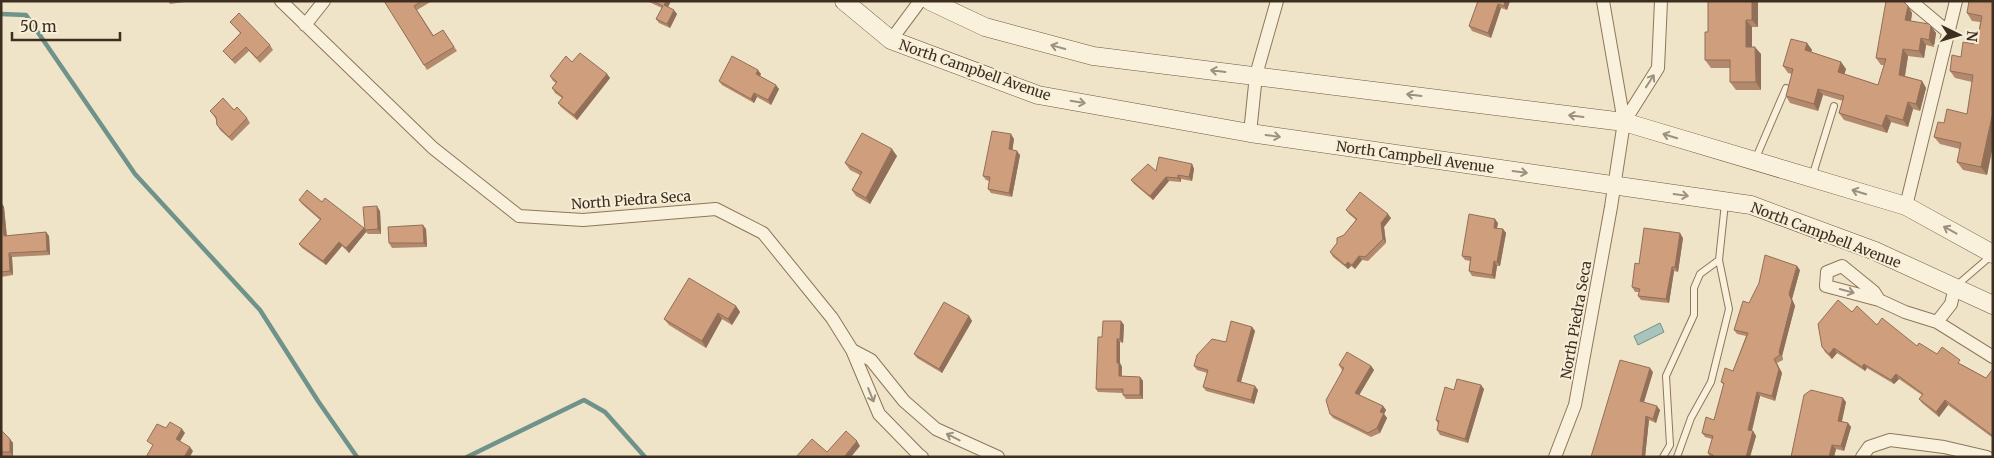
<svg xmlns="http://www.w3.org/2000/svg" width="1994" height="458" font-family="Merriweather,serif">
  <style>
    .water { fill: #a9c4bc; stroke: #6f938a }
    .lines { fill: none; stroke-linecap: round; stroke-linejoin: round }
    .stream { stroke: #6f938a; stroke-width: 4.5 }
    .service-casing { stroke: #8d765c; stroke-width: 8 }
    .minor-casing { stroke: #8d765c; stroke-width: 14 }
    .secondary-casing { stroke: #6f573f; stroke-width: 19 }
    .service { stroke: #faf1dc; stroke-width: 6 }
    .minor { stroke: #faf1dc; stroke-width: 12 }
    .secondary { stroke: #faf1dc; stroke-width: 18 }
    .wall { fill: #b2896c }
    .shaded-wall { fill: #916f58 }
    .building { fill: #cf9f7d; stroke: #916f58 }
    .oneway { stroke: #9c907e }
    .labels { text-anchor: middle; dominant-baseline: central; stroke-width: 4; stroke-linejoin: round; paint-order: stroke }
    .street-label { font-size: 14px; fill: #3d2e20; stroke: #f7eed8 }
  </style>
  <rect width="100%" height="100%" fill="#f0e4c8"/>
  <path class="water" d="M 1660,323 L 1664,332 L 1638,345 L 1634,336 Z"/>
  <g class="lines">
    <path class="stream" d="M 1,14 L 26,15 L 135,174 L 260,310 L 318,401 L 357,457
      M 467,457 L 584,400 L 605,412 L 645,457"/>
    <g class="service-casing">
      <path id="service" d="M 1755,160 L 1786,88
        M 1812,177 L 1834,106
        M 1956,286 L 1992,255
        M 1663,457 L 1670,445 L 1666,376 L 1694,315 L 1694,288 L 1700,274 L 1719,260
        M 1677,457 L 1691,418 L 1711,382 L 1729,309 L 1719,260 L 1725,203"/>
    </g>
    <g class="minor-casing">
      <path id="minor" d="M 281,1 L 433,148 L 519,216 L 583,220 L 716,209 L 763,233 L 832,318 L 852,350 L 879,414 L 918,454 L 922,457
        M 1911,1 L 1948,32
        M 305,25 L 324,1
        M 891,40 L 920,1
        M 1624,122 L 1658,68 L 1661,1
        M 1250,133 L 1256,75 L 1277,1
        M 1906,206 L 1956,1
        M 1955,287 L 1951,304 L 1937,322 L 1993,357
        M 1879,300 L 1874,292 L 1842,266 L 1827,272 L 1826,286 L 1879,300 L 1905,312 L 1937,322
        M 852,350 L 871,360 L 904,401 L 936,429 L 998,457
        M 1555,457 L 1575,405 L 1611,207 L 1624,122 L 1603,1
        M 1862,457 L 1869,447 L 1890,440 L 1944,447 L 1987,457"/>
    </g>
    <g class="secondary-casing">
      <path id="secondary" d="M 844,1 L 891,40 L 1038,95 L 1250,133 L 1751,205 L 1875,251 L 1993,305
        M 930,1 L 985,27 L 1093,56 L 1624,122 L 1906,206 L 1993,254"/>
    </g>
    <use href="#service" class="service"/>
    <use href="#minor" class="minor"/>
    <use href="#secondary" class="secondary"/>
  </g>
  <path class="wall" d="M 168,1 L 192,1 L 170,4 Z
    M 384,1 L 432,1 L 417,10 L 434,36 L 443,30 L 457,51 L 427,70 Z
    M 647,1 L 671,1 L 668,7 L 677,14 L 670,28 L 659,23 L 656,19 L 662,8 Z
    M 1478,1 L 1510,1 L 1507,10 L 1501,8 L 1491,38 L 1472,31 L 1469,26 Z
    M 1758,1 L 1758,27 L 1752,27 L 1752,47 L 1761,54 L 1761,90 L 1736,90 L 1730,82 L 1730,68 L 1711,68 L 1705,60 L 1708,32 Z
    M 1993,1 L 1993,145 L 1987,175 L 1963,170 L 1957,162 L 1960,149 L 1940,144 L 1934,137 L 1944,123 L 1967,114 L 1972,82 L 1955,78 L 1950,71 L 1961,57 L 1974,44 L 1979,32 L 1980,22 L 1972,21 L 1967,13 Z
    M 1908,6 L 1912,13 L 1911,21 L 1931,26 L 1936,33 L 1934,47 L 1926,45 L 1924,58 L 1908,56 L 1905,76 L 1922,81 L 1926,88 L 1920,111 L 1913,109 L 1908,127 L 1891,122 L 1887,133 L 1844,120 L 1839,113 L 1843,101 L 1823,95 L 1818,111 L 1790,103 L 1786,96 L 1792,74 L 1788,73 L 1783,66 L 1807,43 L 1812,50 L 1811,52 L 1841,62 L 1846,69 L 1844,74 L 1878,85 L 1884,65 L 1881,65 L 1876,58 Z
    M 230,22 L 270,45 L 273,50 L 260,63 L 249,51 L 235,64 L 223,51 L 240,33 Z
    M 572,62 L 607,74 L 610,78 L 577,120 L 561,107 L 558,103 L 562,98 L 555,93 L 552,88 L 556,83 L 553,81 L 550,76 Z
    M 761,74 L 760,76 L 779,89 L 771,105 L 757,97 L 754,103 L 722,85 L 719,81 Z
    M 234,110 L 247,118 L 250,123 L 232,141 L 220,130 L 217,125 L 216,119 L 210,111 Z
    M 1014,139 L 1012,150 L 1020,155 L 1012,197 L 991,193 L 988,189 L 989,181 L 986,180 L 983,176 Z
    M 897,156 L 870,204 L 856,196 L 852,190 L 860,175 L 850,170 L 845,163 Z
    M 1192,164 L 1194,169 L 1192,181 L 1181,179 L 1181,182 L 1169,181 L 1153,200 L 1134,184 L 1131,180 L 1156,171 Z
    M 299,200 L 322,202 L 365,229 L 380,211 L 381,234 L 368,234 L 366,232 L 349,253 L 342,246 L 326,265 L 302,248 L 299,244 L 320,220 L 302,204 Z
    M 1,202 L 4,207 L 7,236 L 46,232 L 49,236 L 50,255 L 12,257 L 13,275 L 1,277 Z
    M 1346,210 L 1391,218 L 1384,227 L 1386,243 L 1368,261 L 1362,260 L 1355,269 L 1351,266 L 1348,269 L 1333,257 L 1330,252 L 1356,220 L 1349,214 Z
    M 1498,223 L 1497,228 L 1503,229 L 1506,233 L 1500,266 L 1497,266 L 1495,279 L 1472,276 L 1469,271 L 1470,261 L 1465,260 L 1462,256 Z
    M 426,229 L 427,247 L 392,248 L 389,243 Z
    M 1683,238 L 1678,272 L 1674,271 L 1669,303 L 1641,300 L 1638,296 L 1639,292 L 1635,292 L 1632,287 L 1639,264 Z
    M 1800,270 L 1792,299 L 1795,306 L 1782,356 L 1783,360 L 1777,363 L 1782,373 L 1775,401 L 1760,396 L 1752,431 L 1753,431 L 1756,436 L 1750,457 L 1710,457 L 1708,453 L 1712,439 L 1705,437 L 1702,433 L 1714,420 L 1724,385 L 1721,382 L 1733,371 L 1746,336 L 1737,334 L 1734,330 L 1749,303 Z
    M 736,306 L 740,312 L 732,325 L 722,319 L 706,348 L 669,325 L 664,319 Z
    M 1852,312 L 1917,346 L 1963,365 L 1986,378 L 1993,370 L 1993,438 L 1948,405 L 1939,417 L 1922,403 L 1919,399 L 1922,395 L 1899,379 L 1894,384 L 1867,368 L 1865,371 L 1837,353 L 1832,359 L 1825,352 L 1822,347 Z
    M 969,316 L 972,321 L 942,373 L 917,358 L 914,354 Z
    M 1121,321 L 1124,325 L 1123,343 L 1120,342 L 1120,363 L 1122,367 L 1122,376 L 1140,377 L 1143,381 L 1143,399 L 1126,399 L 1123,395 L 1123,393 L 1098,392 L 1096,389 L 1102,337 Z
    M 1252,327 L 1255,331 L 1241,382 L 1258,390 L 1254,404 L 1206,391 L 1203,387 L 1207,373 L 1197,370 L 1194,366 L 1226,342 Z
    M 1339,365 L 1371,366 L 1374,370 L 1359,395 L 1383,406 L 1386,410 L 1384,414 L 1387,418 L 1380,433 L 1371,437 L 1333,418 L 1330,414 L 1342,370 Z
    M 1653,372 L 1644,402 L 1660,410 L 1656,423 L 1649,420 L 1645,457 L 1591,457 Z
    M 1484,389 L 1468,443 L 1440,435 L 1437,430 L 1438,424 L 1436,420 L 1454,390 Z
    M 1846,402 L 1842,421 L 1848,423 L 1851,427 L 1844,451 L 1836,449 L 1834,457 L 1791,457 Z
    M 1,430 L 13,443 L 13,456 L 4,456 L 1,457 Z"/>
  <path class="shaded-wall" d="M 666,1 L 671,1 L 667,9 L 664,5 Z
    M 1505,1 L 1510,1 L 1507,10 L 1504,6 Z
    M 1752,1 L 1758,1 L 1758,27 L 1752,20 Z
    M 1498,4 L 1501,8 L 1491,38 L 1488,33 Z
    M 1908,6 L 1912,13 L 1910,27 L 1905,20 Z
    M 674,10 L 677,14 L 670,28 L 667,24 Z
    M 1746,20 L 1752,27 L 1752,55 L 1746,47 Z
    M 1931,26 L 1936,33 L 1934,47 L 1929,40 Z
    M 1921,38 L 1926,45 L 1924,58 L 1919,51 Z
    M 1807,43 L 1812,50 L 1809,57 L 1805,50 Z
    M 1755,47 L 1761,54 L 1761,90 L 1756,82 Z
    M 1903,49 L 1908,56 L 1904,81 L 1899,75 Z
    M 1841,62 L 1846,69 L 1843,79 L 1838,72 Z
    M 758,70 L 761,74 L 759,78 L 756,74 Z
    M 607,74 L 610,78 L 577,120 L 574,115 Z
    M 1922,81 L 1926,88 L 1920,111 L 1916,104 Z
    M 776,85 L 779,89 L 771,105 L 768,100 Z
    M 1818,89 L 1823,95 L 1818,111 L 1814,104 Z
    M 754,93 L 757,97 L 754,103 L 751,99 Z
    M 1908,102 L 1913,109 L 1908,127 L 1903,120 Z
    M 1993,112 L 1993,145 L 1987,175 L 1981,167 Z
    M 1886,115 L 1891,122 L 1887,133 L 1882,126 Z
    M 1011,134 L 1014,139 L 1012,153 L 1009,149 Z
    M 892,149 L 897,156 L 870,204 L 866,198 Z
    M 1017,151 L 1020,155 L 1012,197 L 1009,193 Z
    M 1192,164 L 1194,169 L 1192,181 L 1189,177 Z
    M 1178,175 L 1181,179 L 1181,182 L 1178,178 Z
    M 1166,177 L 1169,181 L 1153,200 L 1150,196 Z
    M 1,202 L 4,207 L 7,240 L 4,236 Z
    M 377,206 L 380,211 L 381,234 L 378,229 Z
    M 1388,214 L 1391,218 L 1384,227 L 1386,243 L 1383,239 L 1381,223 Z
    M 1495,219 L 1498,223 L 1496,232 L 1494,228 Z
    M 423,225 L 426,229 L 427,247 L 424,243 Z
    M 364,228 L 366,232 L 349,253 L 346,248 Z
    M 1503,229 L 1506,233 L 1500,266 L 1497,262 Z
    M 46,232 L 49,236 L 50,255 L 47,251 Z
    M 1680,233 L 1683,238 L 1678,272 L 1675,267 Z
    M 339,242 L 342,246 L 326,265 L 323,261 Z
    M 9,253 L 12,257 L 13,275 L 10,271 Z
    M 1359,256 L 1362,260 L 1355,269 L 1352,265 Z
    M 1494,261 L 1497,266 L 1495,279 L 1492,275 Z
    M 1348,262 L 1351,266 L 1348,269 L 1345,265 Z
    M 1797,266 L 1800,270 L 1792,299 L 1795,306 L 1782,356 L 1783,360 L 1779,352 L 1789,294 Z
    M 1672,267 L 1674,271 L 1669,303 L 1666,299 Z
    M 736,306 L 740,312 L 732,325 L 728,319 Z
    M 718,313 L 722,319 L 706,348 L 702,341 Z
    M 969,316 L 972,321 L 942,373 L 939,369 Z
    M 1121,321 L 1124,325 L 1123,343 L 1120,339 Z
    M 1252,327 L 1255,331 L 1240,385 L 1237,381 Z
    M 1117,339 L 1120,342 L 1120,363 L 1122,367 L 1121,380 L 1119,376 L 1117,363 Z
    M 1834,348 L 1837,353 L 1832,359 L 1829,354 Z
    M 1774,359 L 1782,373 L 1775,401 L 1772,396 Z
    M 1864,364 L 1867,368 L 1865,371 L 1862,367 Z
    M 1371,366 L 1374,370 L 1358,397 L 1355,393 Z
    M 1650,368 L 1653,372 L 1643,405 L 1640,401 Z
    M 1896,374 L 1899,379 L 1894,384 L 1891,380 Z
    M 1140,377 L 1143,381 L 1143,399 L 1140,395 Z
    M 1481,385 L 1484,389 L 1468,443 L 1465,439 Z
    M 1255,386 L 1258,390 L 1254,404 L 1251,400 Z
    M 1757,392 L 1760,396 L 1751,434 L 1748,430 Z
    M 1843,398 L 1846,402 L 1841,425 L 1838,421 Z
    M 1945,400 L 1948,405 L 1939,417 L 1936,412 Z
    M 1383,406 L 1386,410 L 1384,414 L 1387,418 L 1380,433 L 1377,428 L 1380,412 Z
    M 1657,406 L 1660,410 L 1656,423 L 1653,419 Z
    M 1646,416 L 1649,420 L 1645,457 L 1642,457 Z
    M 1848,423 L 1851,427 L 1844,451 L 1841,446 Z
    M 182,429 L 185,433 L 179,443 L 176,439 Z
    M 1753,431 L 1756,436 L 1750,457 L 1746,457 Z
    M 10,439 L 13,443 L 13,456 L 10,452 Z
    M 857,441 L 860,446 L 851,457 L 844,457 Z
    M 1832,445 L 1836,449 L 1834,457 L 1829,457 Z
    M 190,447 L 193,451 L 190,457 L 184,457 Z"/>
  <path class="building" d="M 384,1 L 422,1 L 414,6 L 433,36 L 443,30 L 454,47 L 424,65 Z
    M 653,1 L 666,1 L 664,5 L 674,10 L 667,24 L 656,19 L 663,6 Z
    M 1478,1 L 1505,1 L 1504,6 L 1498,4 L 1488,33 L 1469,26 Z
    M 1708,1 L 1752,1 L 1752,20 L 1746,20 L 1746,47 L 1755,47 L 1756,82 L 1730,82 L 1730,60 L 1705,60 L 1705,32 L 1708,32 Z
    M 1886,1 L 1903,1 L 1908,6 L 1905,20 L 1929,24 L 1931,26 L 1929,40 L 1921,38 L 1919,51 L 1903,49 L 1899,75 L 1922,81 L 1916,104 L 1908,102 L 1903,120 L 1886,115 L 1882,126 L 1839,113 L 1844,96 L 1818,89 L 1814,104 L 1786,96 L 1793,69 L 1783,66 L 1791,39 L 1807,43 L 1805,50 L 1841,62 L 1838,72 L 1878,85 L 1886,59 L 1876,58 Z
    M 1969,1 L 1993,1 L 1993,112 L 1981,167 L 1957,162 L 1961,143 L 1934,137 L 1938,122 L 1944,123 L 1947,109 L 1967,114 L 1973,75 L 1950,71 L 1952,55 L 1961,57 L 1963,42 L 1974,44 L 1979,32 L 1982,16 L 1967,13 Z
    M 239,13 L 270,45 L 257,58 L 246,47 L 232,60 L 223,51 L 241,33 L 230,22 Z
    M 580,53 L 607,74 L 574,115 L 558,103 L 563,97 L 552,88 L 557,82 L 550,76 L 566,56 L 572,62 Z
    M 732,56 L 758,70 L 756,74 L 776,85 L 768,100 L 754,93 L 751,99 L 719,81 Z
    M 223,98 L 234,110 L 237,107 L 247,118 L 229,137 L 217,125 L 216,117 L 210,111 Z
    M 992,131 L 1011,134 L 1009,149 L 1017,151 L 1009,193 L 988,189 L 990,177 L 983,176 Z
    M 862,133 L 892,149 L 866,198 L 852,190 L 862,172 L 845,163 Z
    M 1159,157 L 1192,164 L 1189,177 L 1178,175 L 1178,178 L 1166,177 L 1150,196 L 1131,180 L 1148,164 L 1156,171 Z
    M 307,190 L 322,202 L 325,198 L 364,228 L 346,248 L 339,242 L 323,261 L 299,244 L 321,219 L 299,200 Z
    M 1360,192 L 1388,214 L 1381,223 L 1383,239 L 1365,257 L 1359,256 L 1352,265 L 1348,262 L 1345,265 L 1330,252 L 1337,243 L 1337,238 L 1344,235 L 1357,219 L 1346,210 Z
    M 1,202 L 4,236 L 46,232 L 47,251 L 9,253 L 10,271 L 1,272 Z
    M 377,206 L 378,229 L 365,230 L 363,207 Z
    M 1469,214 L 1495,219 L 1494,228 L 1503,229 L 1497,262 L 1494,261 L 1492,275 L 1469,271 L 1471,257 L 1462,256 Z
    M 423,225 L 424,243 L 389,243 L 388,227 Z
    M 1644,228 L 1680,233 L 1675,267 L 1672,267 L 1666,299 L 1638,296 L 1640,289 L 1632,287 L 1635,263 L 1639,264 Z
    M 1765,255 L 1797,266 L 1789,294 L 1792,301 L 1779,352 L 1780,355 L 1774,359 L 1779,369 L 1772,396 L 1757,392 L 1748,430 L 1753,431 L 1746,457 L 1713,457 L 1713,455 L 1708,453 L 1713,436 L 1702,433 L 1706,417 L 1714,420 L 1724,383 L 1721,382 L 1725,368 L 1733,371 L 1748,333 L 1734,330 L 1743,301 L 1749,303 L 1759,283 Z
    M 689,278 L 736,306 L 728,319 L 718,313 L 702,341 L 664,319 Z
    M 1838,300 L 1852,312 L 1857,306 L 1877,325 L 1882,318 L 1917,346 L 1919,343 L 1937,354 L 1942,347 L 1960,360 L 1958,363 L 1986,378 L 1992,370 L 1993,370 L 1993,436 L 1945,400 L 1936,412 L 1919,399 L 1923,394 L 1896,374 L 1891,380 L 1864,364 L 1862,367 L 1834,348 L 1829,354 L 1822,347 L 1818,324 Z
    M 944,302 L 969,316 L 939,369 L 914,354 Z
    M 1103,321 L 1121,321 L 1120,339 L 1117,339 L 1117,363 L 1119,363 L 1119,376 L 1140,377 L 1140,395 L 1123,395 L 1123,389 L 1096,389 L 1098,337 L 1102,337 Z
    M 1231,321 L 1252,327 L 1237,381 L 1255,386 L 1251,400 L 1203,387 L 1208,370 L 1194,366 L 1197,355 L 1212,339 L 1226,342 Z
    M 1347,352 L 1371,366 L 1355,393 L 1383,406 L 1380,412 L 1384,413 L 1377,428 L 1368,433 L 1330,414 L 1326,400 L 1344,368 L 1339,365 Z
    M 1620,360 L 1650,368 L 1640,401 L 1657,406 L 1653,419 L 1646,416 L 1642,457 L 1591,457 Z
    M 1457,379 L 1481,385 L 1465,439 L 1437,430 L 1439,421 L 1436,420 L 1445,387 L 1454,390 Z
    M 1811,390 L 1843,398 L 1838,421 L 1848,423 L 1841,446 L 1832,445 L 1829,457 L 1791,457 L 1804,395 Z
    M 170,422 L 182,429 L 176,439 L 190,447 L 184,457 L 146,457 L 153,445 L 147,441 L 157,424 L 166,428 Z
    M 1,430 L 10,439 L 10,452 L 1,452 Z
    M 846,431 L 857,441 L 844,457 L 796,457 L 812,439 L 827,452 Z"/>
  <defs><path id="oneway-shaft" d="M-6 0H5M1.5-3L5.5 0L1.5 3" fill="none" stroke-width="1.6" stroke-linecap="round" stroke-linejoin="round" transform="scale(1.25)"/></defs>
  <g class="oneway">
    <use href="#oneway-shaft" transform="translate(1058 47) rotate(-165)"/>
    <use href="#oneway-shaft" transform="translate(1218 71) rotate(-173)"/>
    <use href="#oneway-shaft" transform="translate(1650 81) rotate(-57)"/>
    <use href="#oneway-shaft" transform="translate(1414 95) rotate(-173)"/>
    <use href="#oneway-shaft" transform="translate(1078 102) rotate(10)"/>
    <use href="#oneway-shaft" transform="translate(1576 116) rotate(-173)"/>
    <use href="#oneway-shaft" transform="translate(1273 136) rotate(8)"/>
    <use href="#oneway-shaft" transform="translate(1670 136) rotate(-163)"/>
    <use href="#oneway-shaft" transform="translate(1520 172) rotate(8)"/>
    <use href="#oneway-shaft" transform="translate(1859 192) rotate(-163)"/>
    <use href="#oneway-shaft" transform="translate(1681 195) rotate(8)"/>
    <use href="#oneway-shaft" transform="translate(1950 230) rotate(-151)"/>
    <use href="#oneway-shaft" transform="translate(1847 291) rotate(15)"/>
    <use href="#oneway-shaft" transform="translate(871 395) rotate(68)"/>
    <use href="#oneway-shaft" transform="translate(953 437) rotate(-153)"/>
  </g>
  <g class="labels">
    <g class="street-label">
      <text transform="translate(975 70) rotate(19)">North Campbell Avenue</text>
      <text transform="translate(1415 157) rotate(8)">North Campbell Avenue</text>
      <text transform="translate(631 200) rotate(-4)">North Piedra Seca</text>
      <text transform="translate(1826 235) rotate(21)">North Campbell Avenue</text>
      <text transform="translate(1576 320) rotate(-80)">North Piedra Seca</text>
    </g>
  </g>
  <rect width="1994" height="458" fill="none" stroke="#3d2e20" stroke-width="5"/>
  <g transform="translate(1959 35) rotate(95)" stroke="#f7eed8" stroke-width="4" paint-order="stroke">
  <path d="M0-4L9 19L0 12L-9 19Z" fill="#3d2e20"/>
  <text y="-8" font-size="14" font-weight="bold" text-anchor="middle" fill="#3d2e20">N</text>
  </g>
  <path d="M12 32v8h108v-8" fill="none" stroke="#3d2e20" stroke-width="2.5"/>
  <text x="20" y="32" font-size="15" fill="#3d2e20" stroke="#f7eed8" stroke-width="4" paint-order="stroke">50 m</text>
</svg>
